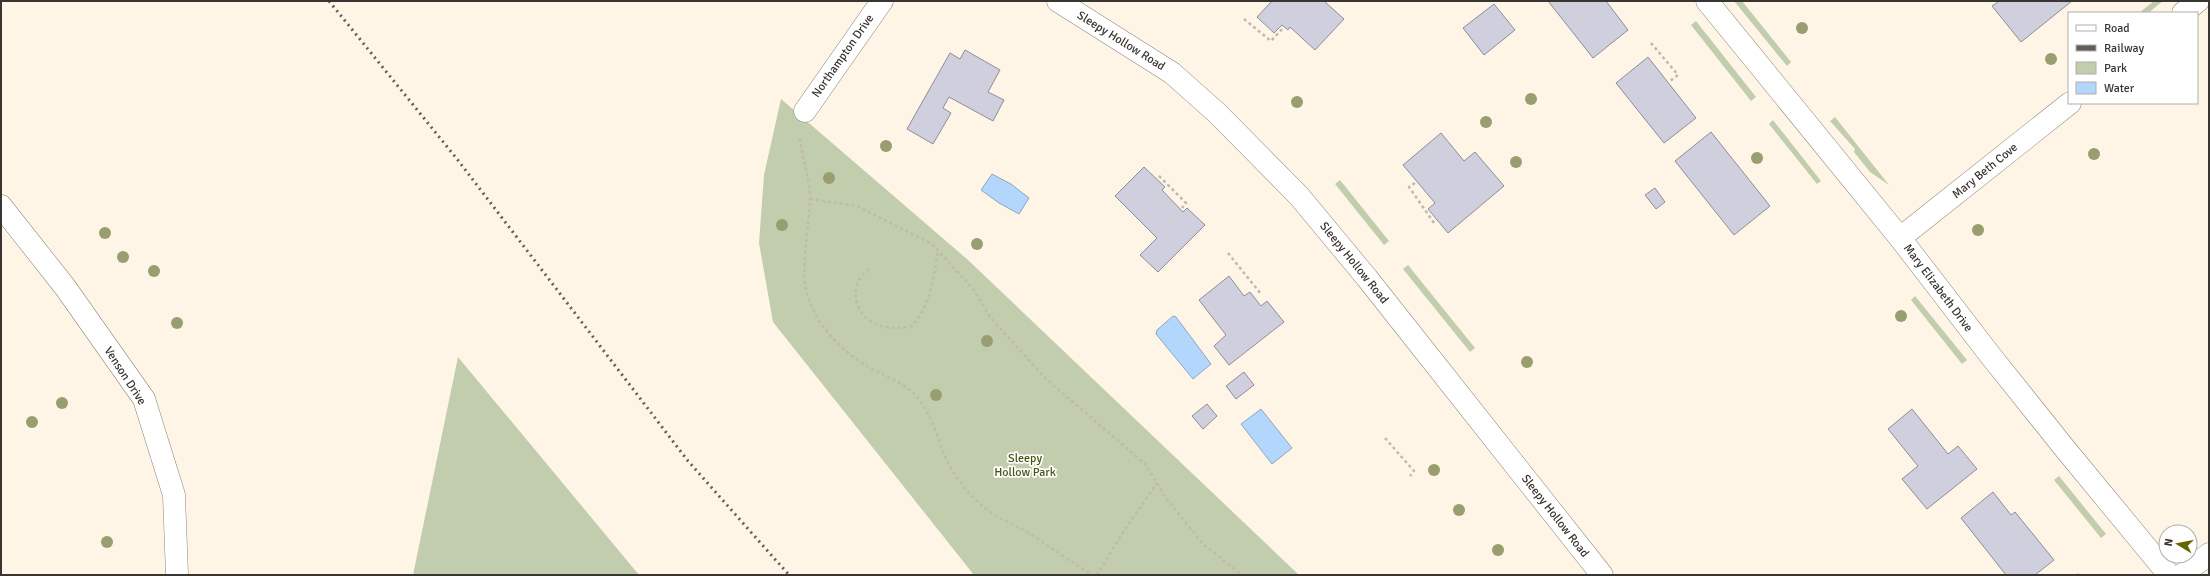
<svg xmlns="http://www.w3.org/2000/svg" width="2210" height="576" font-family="Signika,sans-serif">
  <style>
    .green { fill: #c1cdac }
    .water { fill: #b3d6fc; stroke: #8ea6bf }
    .building { fill: #d0cfde; stroke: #8d8c9a }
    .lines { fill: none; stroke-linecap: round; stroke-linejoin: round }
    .minor-casing { stroke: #8d8578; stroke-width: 23 }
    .path { stroke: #c1b9ae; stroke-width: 2.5; stroke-dasharray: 3 3; stroke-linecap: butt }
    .minor { stroke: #fff; stroke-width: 22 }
    .rail { stroke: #645e58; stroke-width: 3; stroke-dasharray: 2 4; stroke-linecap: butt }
    .tree { fill: #999e70 }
    .labels { text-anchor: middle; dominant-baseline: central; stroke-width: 3.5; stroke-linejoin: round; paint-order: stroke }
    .street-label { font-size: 12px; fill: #393530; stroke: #fff }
    .park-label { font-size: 12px; fill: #45560f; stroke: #fff }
  </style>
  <rect width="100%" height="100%" fill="#fff5e7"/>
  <path class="green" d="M 1734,1 L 1742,1 L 1791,62 L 1787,66 Z
    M 2154,1 L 2163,1 L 2148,13 L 2139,13 Z
    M 1696,21 L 1756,97 L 1751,101 L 1691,25 Z
    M 781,99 L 968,260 L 1299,575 L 974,575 L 773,322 L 759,243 L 764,175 Z
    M 1835,117 L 1889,185 L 1870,172 L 1854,152 L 1855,149 L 1830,121 Z
    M 1773,120 L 1821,181 L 1817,184 L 1769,124 Z
    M 1340,180 L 1389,241 L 1384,245 L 1335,184 Z
    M 1408,265 L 1475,348 L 1470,352 L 1403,269 Z
    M 1915,296 L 1967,360 L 1962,364 L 1911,300 Z
    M 458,357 L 639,575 L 413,575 Z
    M 2059,476 L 2106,534 L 2101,538 L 2054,480 Z"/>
  <path class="water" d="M 992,174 L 1011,184 L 1029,198 L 1019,214 L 999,203 L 981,190 Z
    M 1173,316 L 1176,317 L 1211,364 L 1193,379 L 1156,334 L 1157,330 Z
    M 1261,409 L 1292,448 L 1272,464 L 1241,424 Z"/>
  <path class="building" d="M 1272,1 L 1324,1 L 1344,19 L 1315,50 L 1290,27 L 1288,30 L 1282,25 L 1274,33 L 1257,17 Z
    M 1548,1 L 1606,1 L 1628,30 L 1593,58 Z
    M 1999,1 L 2072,1 L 2021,42 L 1992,6 Z
    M 1494,4 L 1515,30 L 1484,55 L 1463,28 Z
    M 965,50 L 1000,70 L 988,92 L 1004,100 L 993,121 L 949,97 L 943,108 L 951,113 L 933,144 L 907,129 L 950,53 L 960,59 Z
    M 1648,57 L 1696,118 L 1664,143 L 1616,83 Z
    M 1711,132 L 1770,206 L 1734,235 L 1675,161 Z
    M 1441,133 L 1464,161 L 1475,152 L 1504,186 L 1448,233 L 1428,209 L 1435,203 L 1403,165 Z
    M 1144,167 L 1165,187 L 1162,190 L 1183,212 L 1187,208 L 1205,225 L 1158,272 L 1140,255 L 1157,238 L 1115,196 Z
    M 1655,188 L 1665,202 L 1656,209 L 1645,195 Z
    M 1229,276 L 1244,296 L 1250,292 L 1261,306 L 1267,301 L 1284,322 L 1229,365 L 1214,346 L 1226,335 L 1199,300 Z
    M 1244,372 L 1254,385 L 1236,399 L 1226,386 Z
    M 1207,404 L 1217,416 L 1203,429 L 1192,416 Z
    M 1912,409 L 1948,454 L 1958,446 L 1977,469 L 1927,509 L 1902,479 L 1918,466 L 1888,429 Z
    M 1993,492 L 2011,515 L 2015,512 L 2054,560 L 2035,575 L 2006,575 L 1961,518 Z"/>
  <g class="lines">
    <g class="minor-casing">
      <path id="minor" d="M 1058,1 L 1172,73 L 1217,113 L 1299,196 L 1367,278 L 1602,575
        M 1707,1 L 1900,238 L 1990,355 L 2066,450 L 2169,575
        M 2183,13 L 2198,1
        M 805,111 L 882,1
        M 1,206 L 65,287 L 144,399 L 174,495 L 177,575
        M 1900,238 L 2070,103
        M 2182,575 L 2209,554"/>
    </g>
    <path class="path" d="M 1244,19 L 1271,41 L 1283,28
      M 1651,43 L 1678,75 L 1670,81
      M 800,138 C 802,159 810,179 810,200 C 809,225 800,272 807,294 C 816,324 839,349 865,365 C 883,376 902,380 916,396 C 936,418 938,448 953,472 C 964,488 978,505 995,515 C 1008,523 1022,528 1035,537 C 1054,550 1073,563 1093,575
      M 1159,176 L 1186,203 L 1182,208
      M 1415,183 L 1409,187 L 1434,223
      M 810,199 L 857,206 L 932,244 L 974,290 L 990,317 L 1044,377 L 1146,465 L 1165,497 L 1203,544 L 1242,575
      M 1228,253 L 1261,294
      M 869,269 C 846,286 854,318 881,326 C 892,329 901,328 912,326 C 931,304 933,279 938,251
      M 1385,438 L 1414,471 L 1410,476
      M 2077,574 L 2078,575
      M 1097,575 L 1125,529 L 1157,483"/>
    <use href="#minor" class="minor"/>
    <path class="rail" d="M 329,1 L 457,159 L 688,461 L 789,575"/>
  </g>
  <g class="tree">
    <circle cx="1802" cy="28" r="6"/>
    <circle cx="2051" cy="59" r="6"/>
    <circle cx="1531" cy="99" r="6"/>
    <circle cx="1297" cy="102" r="6"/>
    <circle cx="1486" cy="122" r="6"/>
    <circle cx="886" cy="146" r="6"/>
    <circle cx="2094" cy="154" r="6"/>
    <circle cx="1757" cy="158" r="6"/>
    <circle cx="1516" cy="162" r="6"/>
    <circle cx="829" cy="178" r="6"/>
    <circle cx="782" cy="225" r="6"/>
    <circle cx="1978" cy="230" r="6"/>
    <circle cx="105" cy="233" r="6"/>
    <circle cx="977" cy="244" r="6"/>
    <circle cx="123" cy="257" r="6"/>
    <circle cx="154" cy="271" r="6"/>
    <circle cx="1901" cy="316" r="6"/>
    <circle cx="177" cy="323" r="6"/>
    <circle cx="987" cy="341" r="6"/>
    <circle cx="1527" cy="362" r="6"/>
    <circle cx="936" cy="395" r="6"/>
    <circle cx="62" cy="403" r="6"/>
    <circle cx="32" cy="422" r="6"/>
    <circle cx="1434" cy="470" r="6"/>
    <circle cx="1459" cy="510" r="6"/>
    <circle cx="107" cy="542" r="6"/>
    <circle cx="1498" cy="550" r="6"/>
  </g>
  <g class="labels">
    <g class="street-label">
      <text transform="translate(1121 41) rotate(32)">Sleepy Hollow Road</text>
      <text transform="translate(843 56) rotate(-55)">Northampton Drive</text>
      <text transform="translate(1985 171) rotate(-39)">Mary Beth Cove</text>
      <text transform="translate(1354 263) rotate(51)">Sleepy Hollow Road</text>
      <text transform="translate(1938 288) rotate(53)">Mary Elizabeth Drive</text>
      <text transform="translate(125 376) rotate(57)">Venson Drive</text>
      <text transform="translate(1555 516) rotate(52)">Sleepy Hollow Road</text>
    </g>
    <g class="park-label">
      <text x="1025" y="458">Sleepy<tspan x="1025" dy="14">Hollow Park</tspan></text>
    </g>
  </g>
  <rect width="2210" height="576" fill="none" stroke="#393530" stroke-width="4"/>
  <rect x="2068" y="12" width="130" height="92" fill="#ffffff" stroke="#b0aeac"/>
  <rect x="2076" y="25" width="20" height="6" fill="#ffffff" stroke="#b0aeac"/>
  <text x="2104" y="32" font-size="12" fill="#393530">Road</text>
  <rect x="2076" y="45" width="20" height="6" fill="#645e58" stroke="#b0aeac"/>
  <text x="2104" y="52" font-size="12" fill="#393530">Railway</text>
  <rect x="2076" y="62" width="20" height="12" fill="#c1cdac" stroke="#b0aeac"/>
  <text x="2104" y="72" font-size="12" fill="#393530">Park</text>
  <rect x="2076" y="82" width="20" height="12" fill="#b3d6fc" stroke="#b0aeac"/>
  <text x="2104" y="92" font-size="12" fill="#393530">Water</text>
  <g transform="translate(2178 544) rotate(280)"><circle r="19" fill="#ffffff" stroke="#b0aeac"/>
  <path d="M0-3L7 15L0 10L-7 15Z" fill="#666600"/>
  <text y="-6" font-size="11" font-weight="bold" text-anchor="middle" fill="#393530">N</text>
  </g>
</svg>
